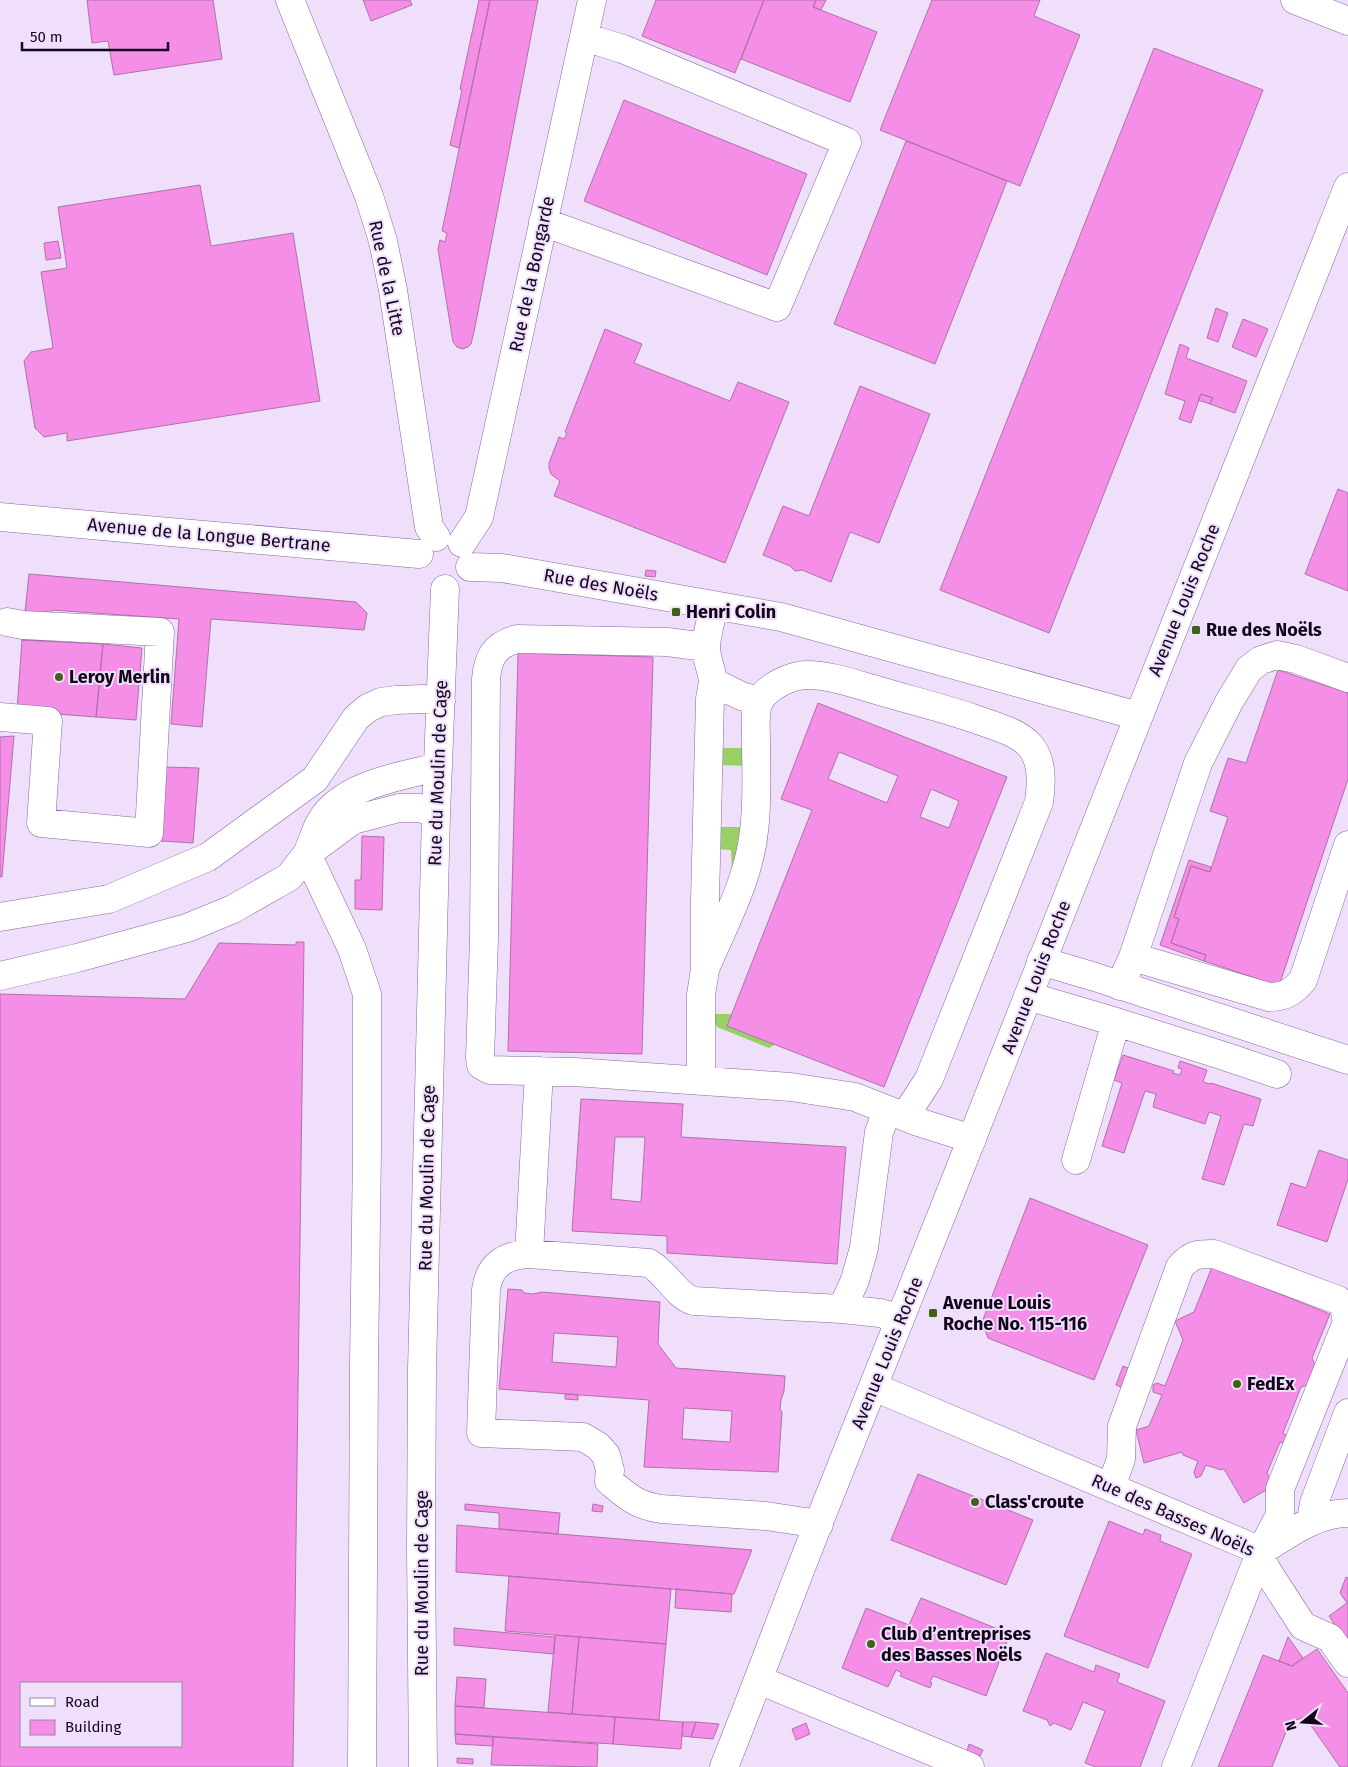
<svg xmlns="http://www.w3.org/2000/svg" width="1348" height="1767" font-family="'Fira Sans',sans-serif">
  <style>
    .green { fill: #99d066 }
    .building { fill: #f48ee7; stroke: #af72a6; fill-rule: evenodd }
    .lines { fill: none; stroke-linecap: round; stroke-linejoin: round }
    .minor-casing { stroke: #8c65a4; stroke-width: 29 }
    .major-casing { stroke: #8c65a4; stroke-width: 29 }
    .minor { stroke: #fff; stroke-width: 28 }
    .major { stroke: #fff; stroke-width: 28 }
    .poi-dot { fill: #3f6118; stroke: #efdffb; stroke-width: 2 }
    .labels { text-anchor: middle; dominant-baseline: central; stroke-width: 4; stroke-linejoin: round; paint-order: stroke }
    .street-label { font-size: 18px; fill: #13051c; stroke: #efdffb }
    .poi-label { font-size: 18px; font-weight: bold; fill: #13051c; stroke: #efdffb; text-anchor: start }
  </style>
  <rect width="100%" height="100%" fill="#efdffb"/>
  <path class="green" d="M 719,748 L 749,748 L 748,766 L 719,765 Z
    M 718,827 L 746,827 L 732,873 L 731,850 L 717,849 Z
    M 714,1014 L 732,1014 L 776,1044 L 769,1048 L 717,1027 L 714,1021 Z"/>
  <path class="building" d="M 87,0 L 213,0 L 222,59 L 114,75 L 108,41 L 92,43 Z
    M 363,0 L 410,0 L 412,5 L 371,21 Z
    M 479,0 L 490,0 L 459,148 L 450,145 L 462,90 L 460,89 Z
    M 490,0 L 538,0 L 475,327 L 471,344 L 468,347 L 462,349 L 457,347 L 453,342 L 438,249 L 440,240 L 445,242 L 447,233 L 442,231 Z
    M 656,0 L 764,0 L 735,73 L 642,36 Z
    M 764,0 L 816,0 L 813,7 L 877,32 L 850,102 L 741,59 Z
    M 816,0 L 826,0 L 821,10 L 813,7 Z
    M 932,0 L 1040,0 L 1034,16 L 1080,35 L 1020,186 L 880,130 Z
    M 1154,48 L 1263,90 L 1049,633 L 940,590 Z
    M 624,100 L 807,174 L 767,275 L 584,201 Z
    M 906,141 L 1007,181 L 935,364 L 834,324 Z
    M 200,185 L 211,246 L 293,233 L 320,401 L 67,441 L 67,433 L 44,437 L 35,428 L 24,361 L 31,352 L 53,348 L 41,272 L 67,268 L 58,207 Z
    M 58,241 L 61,258 L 46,260 L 44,243 Z
    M 1216,308 L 1228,313 L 1218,342 L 1207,338 Z
    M 1243,319 L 1268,329 L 1256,357 L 1232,347 Z
    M 605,329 L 642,344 L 634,363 L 730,401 L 738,382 L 789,402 L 725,563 L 554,496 L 560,481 L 551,474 L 549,468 L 549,463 L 559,437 L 564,439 L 567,433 L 565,432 Z
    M 1180,344 L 1189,348 L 1186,358 L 1247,381 L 1235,413 L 1210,404 L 1213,398 L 1201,394 L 1191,423 L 1179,419 L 1185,401 L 1165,394 Z
    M 860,386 L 930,414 L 879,543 L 850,532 L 831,582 L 802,570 L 795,571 L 790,566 L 763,555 L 783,506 L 809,516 Z
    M 1201,394 L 1213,398 L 1210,404 L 1198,400 Z
    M 1338,489 L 1348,493 L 1348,591 L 1305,574 Z
    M 646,570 L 656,571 L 655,577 L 645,576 Z
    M 29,574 L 356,602 L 367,613 L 364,630 L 211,619 L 202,727 L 171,724 L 179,619 L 52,610 L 50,641 L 22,640 Z
    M 22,640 L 103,644 L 96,717 L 17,711 Z
    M 103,644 L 142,648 L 136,720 L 96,717 Z
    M 518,653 L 653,657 L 642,1054 L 508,1051 Z
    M 1278,670 L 1348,693 L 1348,779 L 1279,986 L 1204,961 L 1206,955 L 1171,943 L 1179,919 L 1174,917 L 1191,866 L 1210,872 L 1228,817 L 1210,811 L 1228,758 L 1246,763 Z
    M 818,703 L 1007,777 L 884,1087 L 727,1026 L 812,810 L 781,799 ZM 839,752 L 898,776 L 887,803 L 828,779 ZM 931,789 L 959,801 L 949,828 L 920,817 Z
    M 14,736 L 2,877 L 0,877 L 0,737 Z
    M 165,767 L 199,768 L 193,843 L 161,841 Z
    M 362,836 L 384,837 L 382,910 L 355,909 L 355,880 L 361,880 Z
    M 1189,860 L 1211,867 L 1210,872 L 1191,866 L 1174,917 L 1179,919 L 1171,943 L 1206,955 L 1204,961 L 1160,945 Z
    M 296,942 L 304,942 L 293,1767 L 0,1767 L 0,994 L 185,999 L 219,943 L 296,945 ZM 21,1683 L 181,1683 L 181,1746 L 21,1746 Z
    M 1123,1055 L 1174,1071 L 1173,1073 L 1180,1075 L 1182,1069 L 1178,1068 L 1180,1061 L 1207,1070 L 1203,1082 L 1210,1084 L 1211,1083 L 1261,1099 L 1253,1126 L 1244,1124 L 1224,1185 L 1202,1179 L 1221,1116 L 1209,1112 L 1205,1124 L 1153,1107 L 1156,1094 L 1145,1091 L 1124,1153 L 1102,1146 L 1122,1083 L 1114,1080 Z
    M 581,1099 L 683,1104 L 681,1137 L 846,1147 L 837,1264 L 667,1253 L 667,1236 L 572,1231 ZM 615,1137 L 645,1137 L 641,1202 L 611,1199 Z
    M 1319,1150 L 1348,1160 L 1348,1179 L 1327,1242 L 1277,1225 L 1291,1183 L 1306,1188 Z
    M 1030,1198 L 1148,1245 L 1094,1380 L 988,1338 L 982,1322 Z
    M 1212,1267 L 1330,1314 L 1312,1358 L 1321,1380 L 1301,1387 L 1283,1433 L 1289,1437 L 1287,1445 L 1280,1442 L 1267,1473 L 1273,1486 L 1244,1503 L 1224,1469 L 1221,1470 L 1206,1465 L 1201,1476 L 1196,1478 L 1194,1472 L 1198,1461 L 1183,1455 L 1182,1452 L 1144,1463 L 1136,1430 L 1149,1426 L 1162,1395 L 1153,1392 L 1153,1385 L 1157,1383 L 1165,1386 L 1183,1340 L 1175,1321 L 1194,1312 Z
    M 508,1289 L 522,1290 L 524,1293 L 533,1294 L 542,1292 L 660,1302 L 658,1344 L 676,1368 L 785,1376 L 784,1391 L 781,1400 L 780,1409 L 782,1412 L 778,1472 L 644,1467 L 649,1400 L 499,1389 ZM 554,1333 L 618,1337 L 616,1367 L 552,1362 ZM 684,1408 L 732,1411 L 730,1442 L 682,1439 Z
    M 1123,1366 L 1131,1369 L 1123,1388 L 1116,1385 Z
    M 565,1394 L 578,1395 L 578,1400 L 565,1399 Z
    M 918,1474 L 1033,1520 L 1006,1585 L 891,1540 Z
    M 465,1504 L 560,1513 L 558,1534 L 499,1529 L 499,1513 L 465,1510 Z
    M 593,1504 L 603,1506 L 602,1512 L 592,1511 Z
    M 1109,1521 L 1143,1535 L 1145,1529 L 1161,1535 L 1160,1541 L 1192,1554 L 1148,1668 L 1064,1636 Z
    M 457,1525 L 499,1529 L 752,1550 L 734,1594 L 456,1572 Z
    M 509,1576 L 671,1589 L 666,1644 L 505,1631 Z
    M 1346,1577 L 1348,1578 L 1348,1644 L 1329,1616 L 1347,1603 L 1340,1593 Z
    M 676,1589 L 732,1594 L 731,1612 L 675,1608 Z
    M 921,1598 L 1010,1634 L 986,1696 L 933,1676 L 930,1682 L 932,1683 L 930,1688 L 900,1676 L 902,1673 L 896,1670 L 888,1687 L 842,1668 L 866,1608 L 909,1625 Z
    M 454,1628 L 555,1637 L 554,1654 L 454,1645 Z
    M 555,1635 L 579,1637 L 572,1714 L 548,1712 Z
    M 579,1637 L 666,1644 L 659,1720 L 572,1714 Z
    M 1288,1637 L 1303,1658 L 1292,1666 L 1279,1661 Z
    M 1317,1649 L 1348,1693 L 1348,1767 L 1340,1767 L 1305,1717 L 1290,1722 L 1272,1767 L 1218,1767 L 1263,1655 L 1292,1666 Z
    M 1046,1653 L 1094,1672 L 1096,1665 L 1120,1674 L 1117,1682 L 1165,1701 L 1140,1767 L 1096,1767 L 1085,1763 L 1105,1711 L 1083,1702 L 1071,1730 L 1054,1723 L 1050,1726 L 1047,1720 L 1023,1711 Z
    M 457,1677 L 486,1679 L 484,1708 L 455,1706 Z
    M 455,1706 L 615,1717 L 613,1744 L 455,1734 Z
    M 615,1717 L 683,1722 L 681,1749 L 613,1744 Z
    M 683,1722 L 696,1722 L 691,1737 L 682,1736 Z
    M 696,1722 L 719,1724 L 713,1739 L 691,1737 Z
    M 806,1723 L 810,1734 L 796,1740 L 792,1729 Z
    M 455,1734 L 493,1737 L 493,1746 L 456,1744 Z
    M 493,1737 L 598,1744 L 597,1767 L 491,1765 Z
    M 969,1744 L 983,1750 L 980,1756 L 967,1751 Z
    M 457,1758 L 473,1759 L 473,1764 L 457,1763 Z"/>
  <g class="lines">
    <g class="minor-casing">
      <path id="minor" d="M 290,0 L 369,196 L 383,241 L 393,290 L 429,527 L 436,537
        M 1295,0 L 1348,21
        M 543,222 L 777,307 L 847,142 L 623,49 L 584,37
        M 0,517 L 419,554
        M 462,543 L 479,517 L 592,0
        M 470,567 L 502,568 L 781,617 L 1138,716
        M 714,605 C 712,618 706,635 706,648 C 706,658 712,670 713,682 L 741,696 L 759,701
        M 706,647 L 667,642 L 517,639 C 494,645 488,658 486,679 L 484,938 L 480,1058 L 481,1065 L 490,1070 L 574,1072 L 791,1087 L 855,1097 L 918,1122 L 972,1139
        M 0,717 L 48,721 L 41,823 L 149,833 L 160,632 L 23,625 L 7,622
        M 0,917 L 109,899 L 208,857 L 315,779 L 356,718 L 368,708 L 381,702 L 396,700 L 423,699 L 441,701
        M 1133,957 L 1269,997 C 1285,997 1293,992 1303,980 L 1348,845
        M 1041,961 L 1095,977 L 1348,1060
        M 705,969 C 724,924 749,880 754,831 C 758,800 756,770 756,740 C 756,728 754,713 759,702 C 766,687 791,675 807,675 C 829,675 852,683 873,689 C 906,699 939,707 972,718 C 1022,735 1048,740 1039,802 L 929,1079 L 905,1116
        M 0,976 L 77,958 L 187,928 L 233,909 L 289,877 L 307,854 L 353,820 L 399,808 L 420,808 L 436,814
        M 1120,986 L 1133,957 L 1198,763 L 1229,702 L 1249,669 L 1261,660 L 1277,655 L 1296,659 L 1348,678
        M 1028,996 L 1116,1022 L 1076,1160
        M 1116,1022 L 1224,1056 L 1277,1074
        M 701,1080 L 701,995 L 705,969 L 705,900 L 710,699 L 713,682
        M 888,1110 L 879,1132 L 864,1248 L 855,1280 L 842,1309 L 880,1313 L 900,1319
        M 529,1254 L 539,1071
        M 874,1387 L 1261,1551
        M 1111,1487 L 1121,1459 L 1122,1426 L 1180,1267 C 1192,1254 1197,1254 1214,1254 L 1338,1300 L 1344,1307 L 1347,1322 L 1280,1489 L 1280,1515 L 1261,1551 L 1176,1767
        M 1311,1521 L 1314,1503 L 1348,1413
        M 819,1524 L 766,1516 L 661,1509 C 636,1505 628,1497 609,1481 L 610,1470 L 606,1455 L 598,1446 L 583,1437 L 481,1433 L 486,1290 C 489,1265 505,1255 529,1254 L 649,1263 C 666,1272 677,1297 694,1301 L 842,1309
        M 1261,1551 C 1288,1535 1315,1513 1348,1513
        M 1259,1556 L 1268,1572 L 1303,1626 L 1330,1638 L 1348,1663
        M 759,1680 L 970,1767
        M 362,1767 L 364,1362 L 367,1153 L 367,994 L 352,949 L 307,854 C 312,843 315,831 321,821 C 342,785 400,776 438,767
        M 423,1767 L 421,1548 L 422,1369 L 436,814 L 445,589"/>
    </g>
    <g class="major-casing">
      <path id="major" d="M 724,1767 C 758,1682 789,1597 823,1512 C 1000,1071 1173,628 1348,187"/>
    </g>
    <use href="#minor" class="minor"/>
    <use href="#major" class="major"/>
  </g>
  <g class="poi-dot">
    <rect x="671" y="607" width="10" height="10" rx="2.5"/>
    <rect x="1191" y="625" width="10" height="10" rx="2.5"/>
    <circle cx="59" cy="677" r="5"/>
    <rect x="928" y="1308" width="10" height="10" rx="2.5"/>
    <circle cx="1237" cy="1384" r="5"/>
    <circle cx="975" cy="1502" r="5"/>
    <circle cx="871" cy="1644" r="5"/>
  </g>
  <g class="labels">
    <g class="street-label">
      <text transform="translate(532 274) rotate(-78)">Rue de la Bongarde</text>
      <text transform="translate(387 278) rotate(78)">Rue de la Litte</text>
      <text transform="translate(209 535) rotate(5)">Avenue de la Longue Bertrane</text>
      <text transform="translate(601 585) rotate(10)">Rue des Noëls</text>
      <text transform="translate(1184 600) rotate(-68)">Avenue Louis Roche</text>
      <text transform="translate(438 773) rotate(-88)">Rue du Moulin de Cage</text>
      <text transform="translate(1036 977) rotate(-69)">Avenue Louis Roche</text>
      <text transform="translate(427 1178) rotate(-89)">Rue du Moulin de Cage</text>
      <text transform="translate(887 1353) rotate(-68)">Avenue Louis Roche</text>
      <text transform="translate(1173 1515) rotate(24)">Rue des Basses Noëls</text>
      <text transform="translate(422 1583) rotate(-90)">Rue du Moulin de Cage</text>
    </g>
    <g class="poi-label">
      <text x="686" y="612">Henri Colin</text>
      <text x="1206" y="630">Rue des Noëls</text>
      <text x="69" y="677">Leroy Merlin</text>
      <text x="943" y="1303">Avenue Louis<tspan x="943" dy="21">Roche No. 115-116</tspan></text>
      <text x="1247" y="1384">FedEx</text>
      <text x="985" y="1502">Class'croute</text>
      <text x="881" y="1634">Club d’entreprises<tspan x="881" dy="21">des Basses Noëls</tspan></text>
    </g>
  </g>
  <rect x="20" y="1682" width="162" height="65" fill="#efdffb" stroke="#9788a2"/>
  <rect x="30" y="1698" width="25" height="8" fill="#ffffff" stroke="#9788a2"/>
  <text x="65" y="1707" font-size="15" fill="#13051c">Road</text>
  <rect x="30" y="1720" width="25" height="15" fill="#f48ee7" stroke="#9788a2"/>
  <text x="65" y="1732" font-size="15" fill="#13051c">Building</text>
  <g transform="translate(1303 1722) rotate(253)" stroke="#efdffb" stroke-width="4" paint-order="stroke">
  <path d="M0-4L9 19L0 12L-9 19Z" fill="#13051c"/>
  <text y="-8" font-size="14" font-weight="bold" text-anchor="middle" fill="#13051c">N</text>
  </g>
  <path d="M22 42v8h146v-8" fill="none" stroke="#13051c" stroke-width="2.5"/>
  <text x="30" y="42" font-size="15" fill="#13051c" stroke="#efdffb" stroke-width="4" paint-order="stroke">50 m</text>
</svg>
